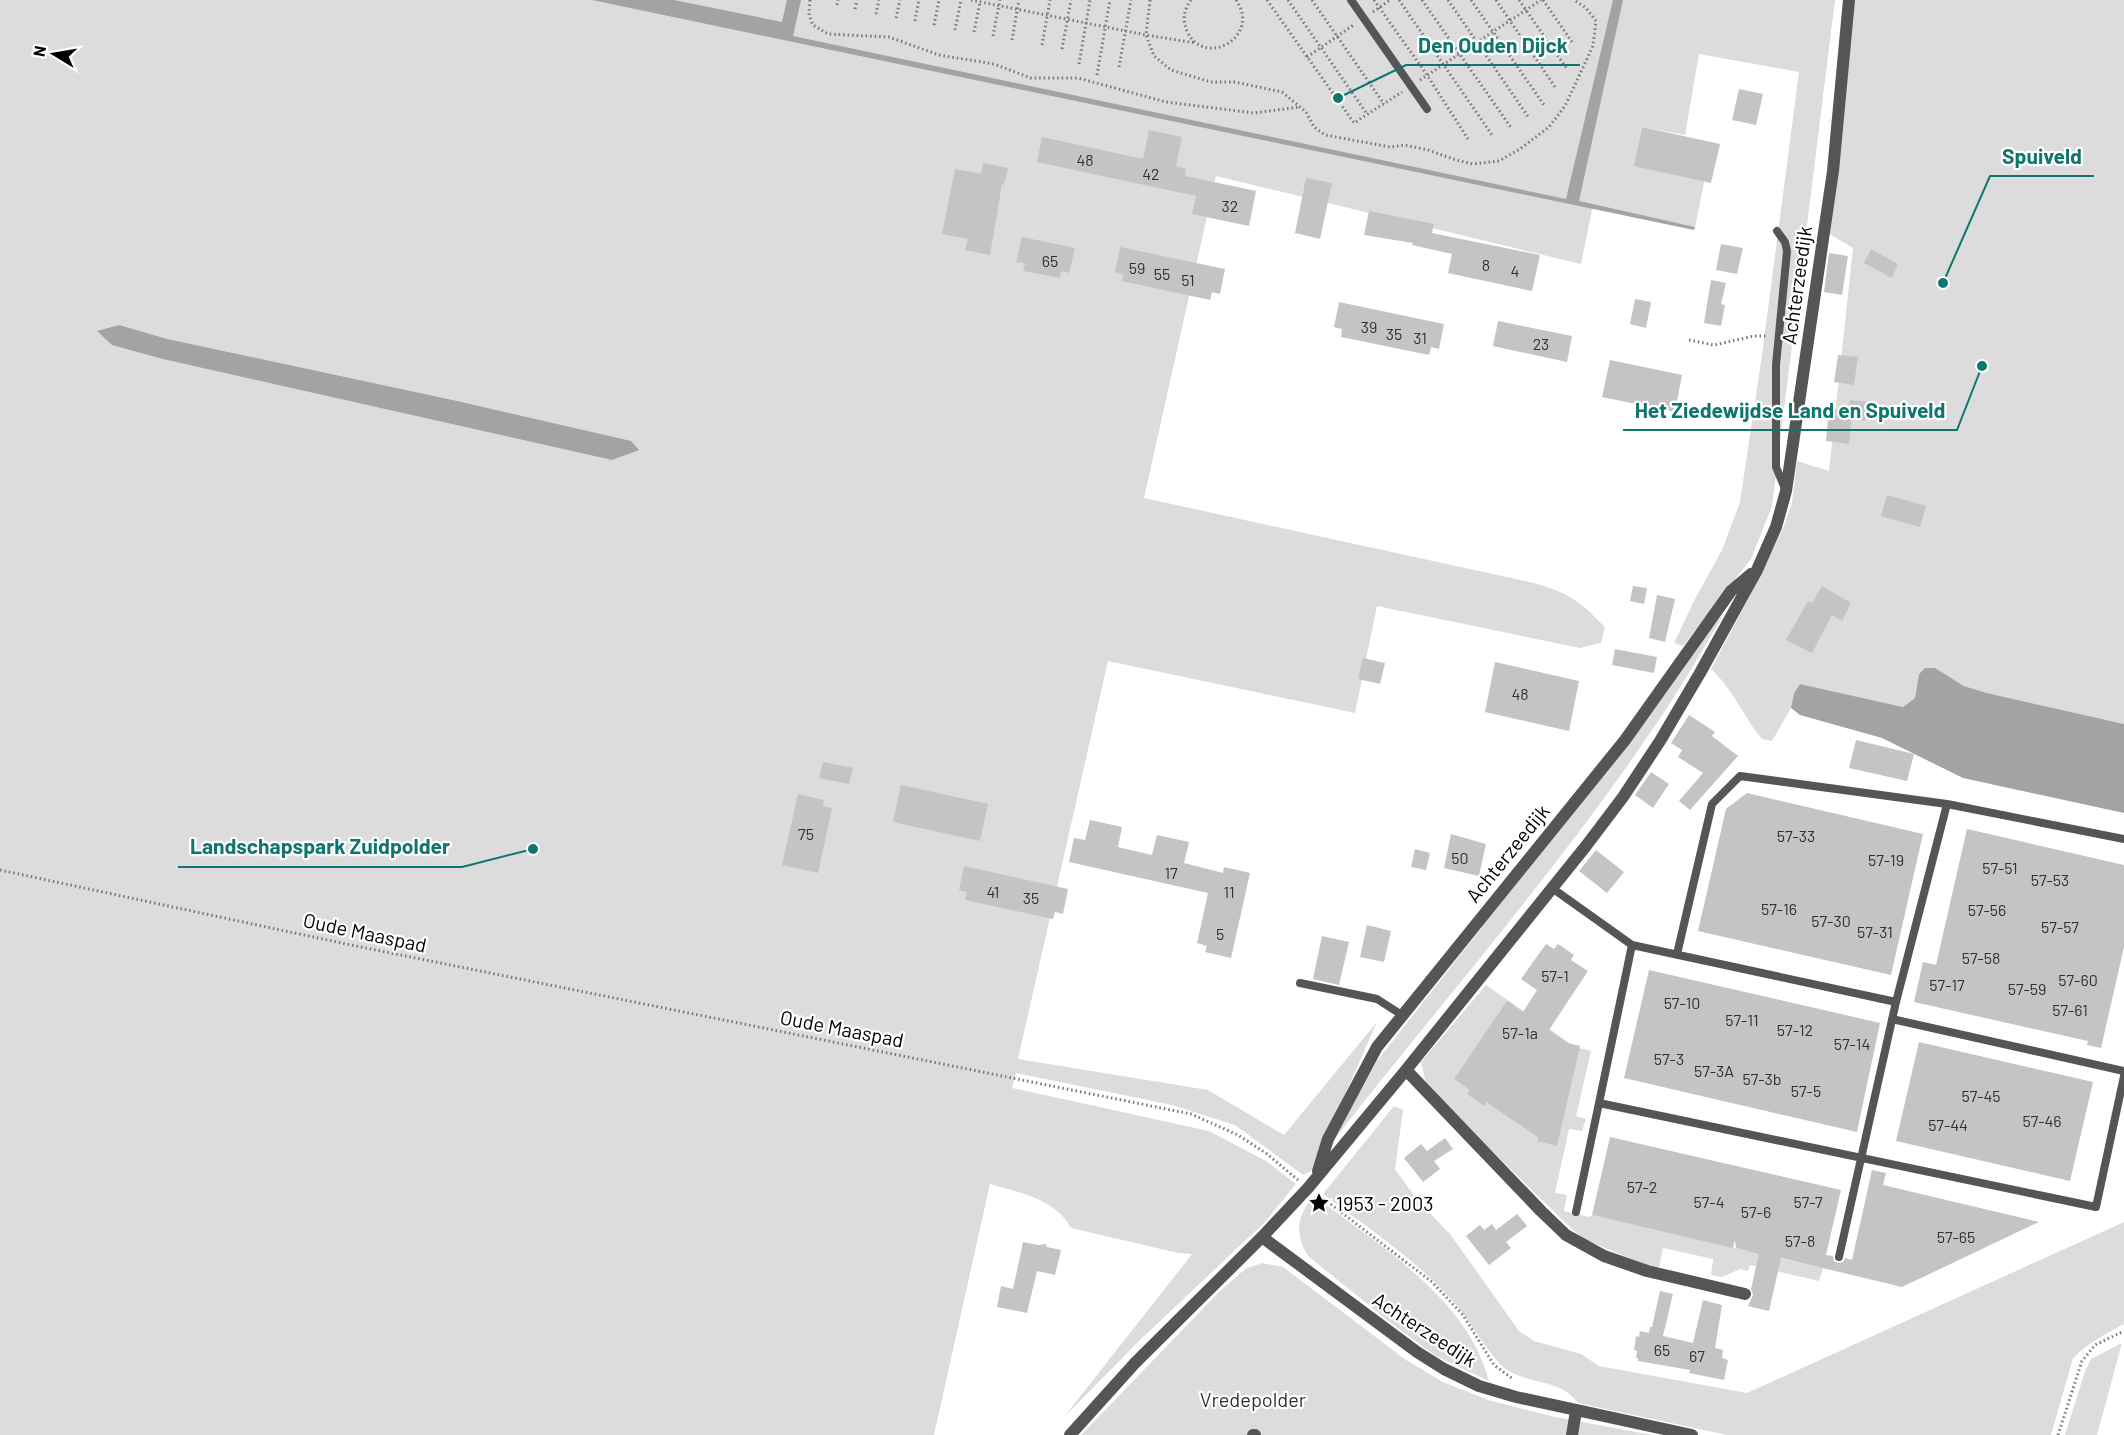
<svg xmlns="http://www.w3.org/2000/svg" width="2124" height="1435" font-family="Barlow,sans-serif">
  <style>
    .green { fill: #dcdcdc }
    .water { fill: #a3a3a3 }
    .building { fill: #c4c4c4 }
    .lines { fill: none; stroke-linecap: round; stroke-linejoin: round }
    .path { stroke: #777; stroke-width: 3; stroke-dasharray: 1.5 3; stroke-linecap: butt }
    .service { stroke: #555; stroke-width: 8 }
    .minor { stroke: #555; stroke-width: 12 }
    .labels { text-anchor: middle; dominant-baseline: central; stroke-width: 4.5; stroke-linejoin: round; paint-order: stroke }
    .number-label { font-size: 16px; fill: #313131 }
    .street-label { font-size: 20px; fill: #000; stroke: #fff }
    .poi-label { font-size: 20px; fill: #000; stroke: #fff; text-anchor: start }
    .park-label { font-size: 20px; fill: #333; stroke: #fff }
    .leader { fill: none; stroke: #0f766e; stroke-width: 2 }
    .callout-dot { fill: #0f766e; stroke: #fff; stroke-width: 2 }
    .callout-label { font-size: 21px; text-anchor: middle; font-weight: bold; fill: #0f766e; stroke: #fff; stroke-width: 4.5; stroke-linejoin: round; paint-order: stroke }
  </style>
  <rect width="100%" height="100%" fill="#fff"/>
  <path class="green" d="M 0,0 L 1835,0 L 1772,506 L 1751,559 L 1683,646 L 1674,643 L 1695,599 L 1722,550 L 1740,502 L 1762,355 L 1799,72 L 1699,54 L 1685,135 L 1642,127 L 1635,164 L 1705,178 L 1695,227 L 1593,205 L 1581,264 L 1216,176 L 1144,498 L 1534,583 C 1571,594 1578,600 1605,627 L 1601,643 L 1580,648 L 1377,606 L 1355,713 L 1108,661 L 1018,1059 L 1208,1090 L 1284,1135 L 1377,1022 L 1311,1171 L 1303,1175 L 1235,1125 L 1172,1105 L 1016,1073 L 1012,1088 L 1209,1131 L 1266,1161 L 1296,1184 L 1265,1222 L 1141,1339 L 1064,1417 L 1192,1254 L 1178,1253 L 1071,1228 C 1055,1199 1021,1193 990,1184 L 934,1435 L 0,1435 Z
    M 1853,0 L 2124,0 L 2124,724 L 1987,693 L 1964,686 L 1935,668 L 1919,674 L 1915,698 L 1903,707 L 1800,684 L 1794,693 L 1791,708 L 1772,741 L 1762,739 C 1743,716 1733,689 1711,669 L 1760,577 L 1784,526 L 1792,503 L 1797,461 L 1829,471 L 1853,248 L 1828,233 Z
    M 1724,614 C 1700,654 1677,695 1650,733 C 1553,876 1439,1005 1333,1141 L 1377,1061 L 1570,815 L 1692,649 Z
    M 1486,985 L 1575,1047 L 1591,1051 L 1576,1116 L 1586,1119 L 1582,1131 L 1569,1129 L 1555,1193 L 1567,1195 L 1564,1211 L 1590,1217 L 1592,1215 L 1823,1268 L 1819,1281 L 1750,1265 L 1748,1271 L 1740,1269 L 1722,1277 L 1711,1275 L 1713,1259 L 1663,1248 L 1659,1267 L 1655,1269 L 1584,1239 L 1572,1229 L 1427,1088 L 1421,1062 Z
    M 1394,1106 L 1403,1110 L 1395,1169 L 1418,1201 L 1450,1234 L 1519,1331 L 1534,1341 L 1581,1354 L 1599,1366 L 1747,1393 L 2124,1222 L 2124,1324 C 2105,1334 2088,1343 2073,1358 L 2051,1435 L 1727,1435 L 1578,1403 C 1559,1376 1523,1386 1501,1365 C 1482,1345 1470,1319 1451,1299 C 1414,1258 1366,1227 1323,1194 Z
    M 1314,1196 C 1379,1245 1468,1299 1489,1381 L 1436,1356 L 1396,1327 L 1308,1256 C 1294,1232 1297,1216 1314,1196 Z
    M 1262,1263 L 1283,1267 L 1406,1360 L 1443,1382 L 1488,1400 L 1555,1417 L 1652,1435 L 1081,1435 L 1219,1292 L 1245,1269 Z
    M 2122,1343 L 2097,1435 L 2065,1435 L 2085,1371 L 2091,1359 Z"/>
  <path class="water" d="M 592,0 L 674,0 L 782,22 L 787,0 L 801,0 L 793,36 L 1566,199 L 1613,0 L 1623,0 L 1579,201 L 1695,227 L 1694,230 Z
    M 119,325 L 167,339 L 457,401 L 631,441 L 639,450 L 612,460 L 163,359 L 112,345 L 97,331 Z
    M 1925,668 L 1935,668 L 1964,686 L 1987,693 L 2124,724 L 2124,813 L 1963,778 L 1882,738 L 1800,715 L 1791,708 L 1794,693 L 1800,684 L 1903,707 L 1915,698 L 1919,674 Z"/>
  <path class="building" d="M 1739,89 L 1763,94 L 1756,125 L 1732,120 Z
    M 1642,127 L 1720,144 L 1711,183 L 1634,166 Z
    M 1149,130 L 1182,137 L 1176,166 L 1186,169 L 1185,176 L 1256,191 L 1249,226 L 1192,214 L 1196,196 L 1037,162 L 1042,137 L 1143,159 Z
    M 983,163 L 1008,168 L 1004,185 L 1002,184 L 990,255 L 965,250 L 968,239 L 942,234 L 955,169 L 981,174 Z
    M 1306,178 L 1332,183 L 1320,239 L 1295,233 Z
    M 1369,211 L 1434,224 L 1432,233 L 1540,255 L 1532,291 L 1448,273 L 1452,254 L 1412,245 L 1413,243 L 1364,235 Z
    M 1022,237 L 1075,248 L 1069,273 L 1061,271 L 1060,278 L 1023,271 L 1025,263 L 1016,262 Z
    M 1721,244 L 1743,248 L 1737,274 L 1716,270 Z
    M 1120,247 L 1225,269 L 1220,294 L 1212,292 L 1210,300 L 1122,281 L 1123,274 L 1115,272 Z
    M 1871,249 L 1898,264 L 1892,278 L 1864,263 Z
    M 1829,253 L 1848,256 L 1842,295 L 1824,292 Z
    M 1711,280 L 1726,283 L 1721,304 L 1725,305 L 1721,326 L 1704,323 Z
    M 1635,299 L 1651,302 L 1646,328 L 1630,324 Z
    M 1339,302 L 1444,324 L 1439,349 L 1431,347 L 1429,355 L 1341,337 L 1342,329 L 1334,327 Z
    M 1498,321 L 1572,336 L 1567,362 L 1493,346 Z
    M 1838,355 L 1858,357 L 1854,385 L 1834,382 Z
    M 1610,360 L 1682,375 L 1675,412 L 1602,397 Z
    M 1850,400 L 1867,402 L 1865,421 L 1852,419 L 1849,444 L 1826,441 L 1829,408 L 1848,411 Z
    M 1887,495 L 1926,506 L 1920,527 L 1881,516 Z
    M 1633,586 L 1647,588 L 1644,604 L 1630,601 Z
    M 1822,586 L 1851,603 L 1842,621 L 1832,615 L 1812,653 L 1786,640 L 1808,601 L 1812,603 Z
    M 1657,595 L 1675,599 L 1665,642 L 1649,638 Z
    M 1615,649 L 1657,657 L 1654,673 L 1612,665 Z
    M 1363,658 L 1385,663 L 1380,684 L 1358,679 Z
    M 1495,662 L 1579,681 L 1569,731 L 1485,712 Z
    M 1689,715 L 1715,732 L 1712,736 L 1738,756 L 1690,810 L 1679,801 L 1703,773 L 1678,757 L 1682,750 L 1671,743 Z
    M 1856,740 L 1914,754 L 1907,781 L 1849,768 Z
    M 823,762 L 853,768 L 849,784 L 819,778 Z
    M 1651,772 L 1669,784 L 1653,808 L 1635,795 Z
    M 901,785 L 988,804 L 980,841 L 893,822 Z
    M 1747,793 L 1923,834 L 1891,975 L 1698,931 L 1726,809 Z
    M 798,794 L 824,800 L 823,806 L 832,808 L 818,873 L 782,865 Z
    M 1090,820 L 1122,827 L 1118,847 L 1152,855 L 1157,835 L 1189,842 L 1184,863 L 1223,873 L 1224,867 L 1250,873 L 1231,958 L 1205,952 L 1207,946 L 1197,943 L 1208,893 L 1069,862 L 1074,838 L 1085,840 Z
    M 1967,829 L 2124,865 L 2124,947 L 2101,1048 L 2087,1045 L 2088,1041 L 1914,1002 L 1923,962 L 1936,965 Z
    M 1451,834 L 1486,844 L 1479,876 L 1444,868 Z
    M 1415,849 L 1430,853 L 1426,870 L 1411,867 Z
    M 1596,850 L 1624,872 L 1607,893 L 1579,871 Z
    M 964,866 L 1068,889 L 1063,914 L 1055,912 L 1053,919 L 965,900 L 967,892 L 959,890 Z
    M 1367,925 L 1391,931 L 1384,962 L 1360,957 Z
    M 1322,936 L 1349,942 L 1339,985 L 1313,979 Z
    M 1546,944 L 1554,949 L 1558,944 L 1574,955 L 1571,960 L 1588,971 L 1549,1030 L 1568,1043 L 1580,1046 L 1557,1146 L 1538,1141 L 1538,1137 L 1492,1106 L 1487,1102 L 1484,1106 L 1467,1094 L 1470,1090 L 1454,1079 L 1507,1001 L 1523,1012 L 1537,990 L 1521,979 Z
    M 1649,970 L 1880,1023 L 1857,1132 L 1624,1078 Z
    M 1919,1042 L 2093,1082 L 2070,1181 L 1896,1141 Z
    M 1610,1137 L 1841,1190 L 1826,1255 L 1833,1256 L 1834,1261 L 1838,1263 L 1843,1262 L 1845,1258 L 1852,1260 L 1872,1170 L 1886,1173 L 1883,1185 L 2039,1222 L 1902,1287 L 1781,1258 L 1769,1311 L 1748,1306 L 1753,1295 L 1751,1289 L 1759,1254 L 1736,1248 L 1735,1240 L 1733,1248 L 1592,1215 Z
    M 1445,1138 L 1453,1149 L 1434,1161 L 1440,1169 L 1423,1182 L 1404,1158 L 1421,1144 L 1427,1151 Z
    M 1517,1214 L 1527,1226 L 1506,1242 L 1511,1248 L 1489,1265 L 1466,1236 L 1480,1225 L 1484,1230 L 1492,1224 L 1496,1230 Z
    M 1023,1242 L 1038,1245 L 1046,1244 L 1047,1247 L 1061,1250 L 1055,1275 L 1037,1271 L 1027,1313 L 997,1307 L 1001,1286 L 1013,1289 Z
    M 1660,1291 L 1673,1294 L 1663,1336 L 1693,1343 L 1703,1300 L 1722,1305 L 1715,1348 L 1723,1350 L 1722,1358 L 1728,1360 L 1724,1380 L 1689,1373 L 1690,1370 L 1638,1361 L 1638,1358 L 1636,1358 L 1637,1351 L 1634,1350 L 1636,1336 L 1639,1337 L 1640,1331 L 1649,1333 L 1650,1327 L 1652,1327 Z"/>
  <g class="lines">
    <path class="path" d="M 810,0 L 809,15 L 813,25 L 828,34 L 889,37 L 939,55 L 994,64 L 1031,78 L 1078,78 L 1166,102 L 1254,113 L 1299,107
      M 971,0 L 1146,35 L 1196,43
      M 1150,0 L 1146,35 L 1154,56 L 1171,70 L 1211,82 L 1235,82 L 1282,92 L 1306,112 L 1314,127 L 1325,135 L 1390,147 L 1405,145 L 1428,150 L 1456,160 L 1473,164 L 1499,161 L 1520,149 L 1549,127 L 1565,106 L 1593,46 L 1596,21 L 1586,8 L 1574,0
      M 1191,0 C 1184,9 1182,20 1187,31 C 1204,69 1262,37 1236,0
      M 1267,0 L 1354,123 L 1402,92
      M 1288,0 L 1367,114
      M 1312,0 L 1384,104
      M 1374,0 L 1427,75 L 1468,139
      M 1399,0 L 1492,135
      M 1422,0 L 1512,129
      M 1448,0 L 1529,118
      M 1471,0 L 1544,105
      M 1496,0 L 1555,87
      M 1519,0 L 1567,69
      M 1543,0 L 1572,42
      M 837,5 L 838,0
      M 855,9 L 857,0
      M 1373,12 L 1390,0
      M 876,14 L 879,0
      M 896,18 L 900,0
      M 915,21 L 919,0
      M 934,25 L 939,0
      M 955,30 L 961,0
      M 974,32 L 980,2
      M 993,36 L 1000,0
      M 1012,40 L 1019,0
      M 1042,45 L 1050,0
      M 1062,49 L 1071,0
      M 1307,57 L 1355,24
      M 1079,64 L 1090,0
      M 1119,67 L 1131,0
      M 1097,75 L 1110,0
      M 1420,80 L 1541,0
      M 1689,340 L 1714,345 L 1754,336 L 1767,336
      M 0,870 L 346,944 L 1191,1114 L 1238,1135 L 1267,1154 L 1298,1180
      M 1320,1196 L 1432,1282 L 1463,1315 L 1494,1365 L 1513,1379
      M 2058,1435 L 2082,1361 L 2095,1345 L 2124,1331"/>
    <path class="service" d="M 1351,0 L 1427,109
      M 1777,231 L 1785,242 L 1787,251 L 1776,365 L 1776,467 L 1786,491
      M 1947,804 L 2124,839
      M 1552,888 L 1632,945 L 1896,1002
      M 1632,945 L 1599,1103 L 2096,1207 L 2124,1076
      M 1677,954 L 1712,804 L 1740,776 L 1947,804 L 1896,1002 L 1839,1257
      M 1300,983 L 1377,999 L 1402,1015
      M 1892,1019 L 2124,1071
      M 1576,1212 L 1599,1103"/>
    <path class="minor" d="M 1406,1070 L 1541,1211 L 1566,1235 L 1604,1256 L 1647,1271 L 1745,1294
      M 1318,1171 L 1328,1139 L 1377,1047 L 1625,740 L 1731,591 L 1751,574
      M 1262,1237 L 1417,1352 L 1444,1369 L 1479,1386 L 1516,1397 L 1692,1435
      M 1070,1435 L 1135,1363 L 1262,1237 L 1308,1188 L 1406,1070 L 1586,846 L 1623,797 L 1660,741 L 1700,673 L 1757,570 L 1776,527 L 1786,491 L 1833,171 L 1849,0
      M 1253,1435 L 1255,1435
      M 1572,1435 L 1576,1411"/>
  </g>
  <defs>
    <g id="sight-bare" transform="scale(1.62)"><path d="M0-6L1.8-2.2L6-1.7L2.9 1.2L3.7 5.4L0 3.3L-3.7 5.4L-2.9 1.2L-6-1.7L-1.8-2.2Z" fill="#000" stroke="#fff" stroke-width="2.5" paint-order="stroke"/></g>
  </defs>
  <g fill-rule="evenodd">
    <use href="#sight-bare" x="1319" y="1203"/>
  </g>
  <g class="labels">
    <g class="number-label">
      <text x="1085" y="159">48</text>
      <text x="1151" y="173">42</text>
      <text x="1230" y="205">32</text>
      <text x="1050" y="260">65</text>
      <text x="1486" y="264">8</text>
      <text x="1137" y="267">59</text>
      <text x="1515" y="270">4</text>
      <text x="1162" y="273">55</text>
      <text x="1188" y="279">51</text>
      <text x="1369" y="326">39</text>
      <text x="1394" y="333">35</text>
      <text x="1420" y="337">31</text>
      <text x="1541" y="343">23</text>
      <text x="1520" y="693">48</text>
      <text x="806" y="833">75</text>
      <text x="1796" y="835">57-33</text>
      <text x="1460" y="857">50</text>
      <text x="1886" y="859">57-19</text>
      <text x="2000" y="867">57-51</text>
      <text x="1171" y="872">17</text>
      <text x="2050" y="879">57-53</text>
      <text x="993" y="891">41</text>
      <text x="1229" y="891">11</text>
      <text x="1031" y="897">35</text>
      <text x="1779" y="908">57-16</text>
      <text x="1987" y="909">57-56</text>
      <text x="1831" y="920">57-30</text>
      <text x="2060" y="926">57-57</text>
      <text x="1875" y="931">57-31</text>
      <text x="1220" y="933">5</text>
      <text x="1981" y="957">57-58</text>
      <text x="1555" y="975">57-1</text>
      <text x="2078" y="979">57-60</text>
      <text x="1947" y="984">57-17</text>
      <text x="2027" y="988">57-59</text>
      <text x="1682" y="1002">57-10</text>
      <text x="2070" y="1009">57-61</text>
      <text x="1742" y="1019">57-11</text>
      <text x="1795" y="1029">57-12</text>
      <text x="1520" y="1032">57-1a</text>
      <text x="1852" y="1043">57-14</text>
      <text x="1669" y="1058">57-3</text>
      <text x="1714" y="1070">57-3A</text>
      <text x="1762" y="1078">57-3b</text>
      <text x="1806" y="1090">57-5</text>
      <text x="1981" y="1095">57-45</text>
      <text x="2042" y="1120">57-46</text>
      <text x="1948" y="1124">57-44</text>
      <text x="1642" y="1186">57-2</text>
      <text x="1709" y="1201">57-4</text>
      <text x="1808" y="1201">57-7</text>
      <text x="1756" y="1211">57-6</text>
      <text x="1956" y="1236">57-65</text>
      <text x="1800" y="1240">57-8</text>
      <text x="1662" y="1349">65</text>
      <text x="1697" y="1355">67</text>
    </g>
    <g class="street-label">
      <text transform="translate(1796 285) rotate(-82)">Achterzeedijk</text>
      <text transform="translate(1507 853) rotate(-51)">Achterzeedijk</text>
      <text transform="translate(365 932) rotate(12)">Oude Maaspad</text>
      <text transform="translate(842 1028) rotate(11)">Oude Maaspad</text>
      <text transform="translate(1425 1329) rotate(33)">Achterzeedijk</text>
    </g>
    <g class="poi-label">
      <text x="1336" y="1203">1953 - 2003</text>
    </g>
    <g class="park-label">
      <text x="1253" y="1399">Vredepolder</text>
    </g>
  </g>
  <path class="leader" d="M1338 98L1406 65H1580M1943 283L1990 176H2094M1982 366L1957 430H1623M533 849L462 867H178"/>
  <g class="callout-dot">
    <circle cx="1338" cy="98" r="6"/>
    <circle cx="1943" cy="283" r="6"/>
    <circle cx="1982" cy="366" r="6"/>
    <circle cx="533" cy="849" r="6"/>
  </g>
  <g class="callout-label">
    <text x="1493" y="53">Den Ouden Dijck</text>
    <text x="2042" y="164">Spuiveld</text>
    <text x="1790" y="418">Het Ziedewijdse Land en Spuiveld</text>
    <text x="320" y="854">Landschapspark Zuidpolder</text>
  </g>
  <g transform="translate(54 54) rotate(281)" stroke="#ffffff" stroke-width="4.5" paint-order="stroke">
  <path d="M0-4.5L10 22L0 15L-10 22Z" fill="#000000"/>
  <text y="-9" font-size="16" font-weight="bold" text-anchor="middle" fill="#000000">N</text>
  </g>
</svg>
